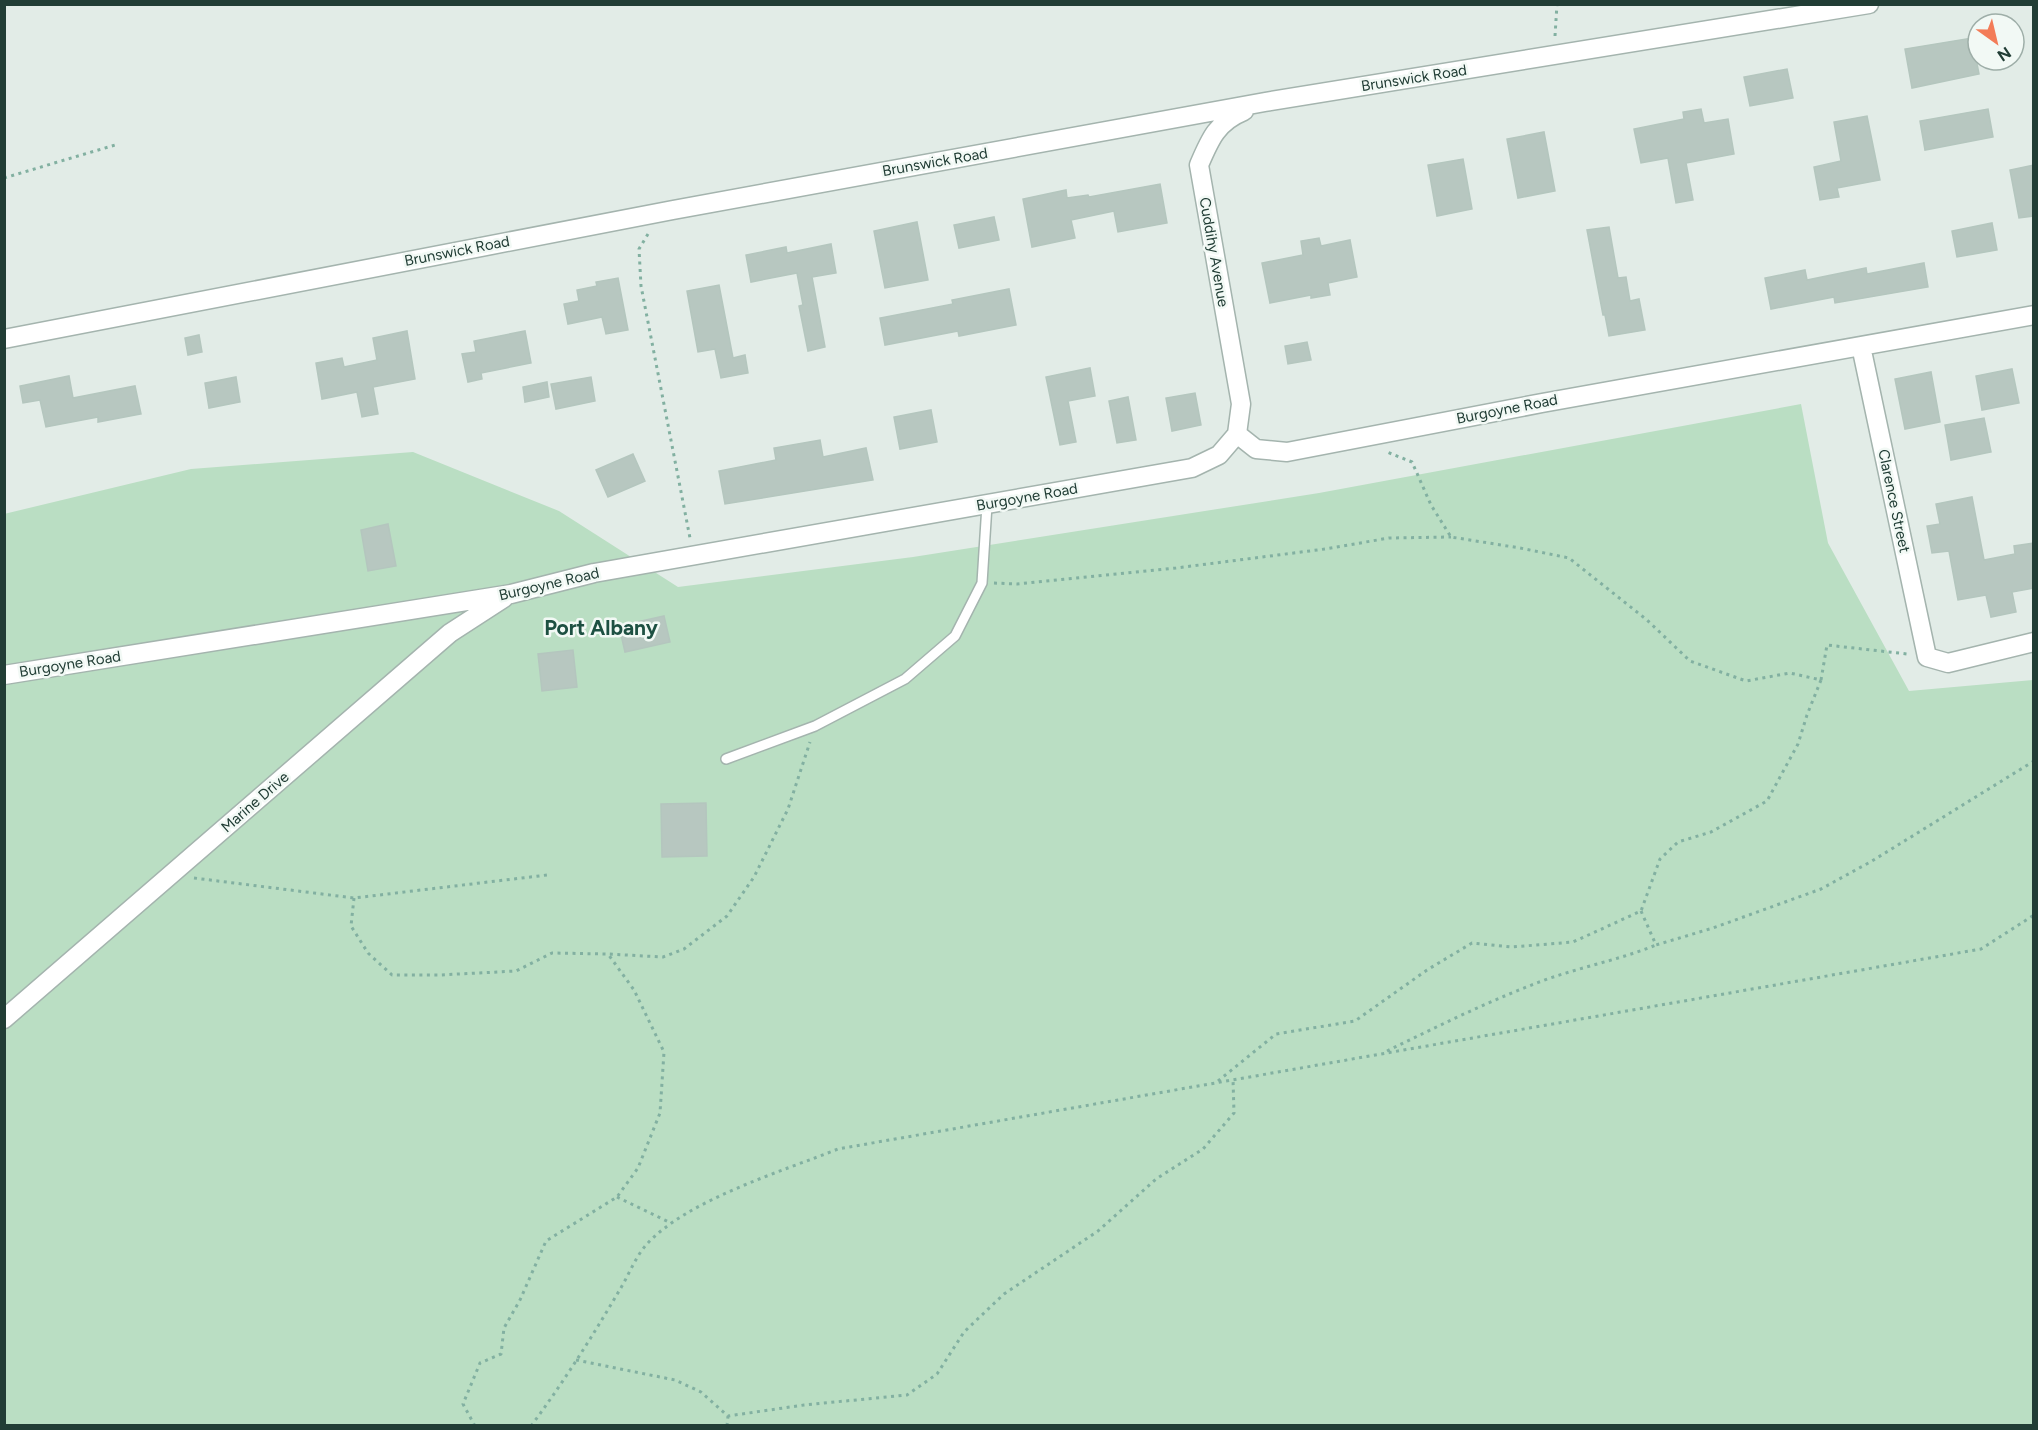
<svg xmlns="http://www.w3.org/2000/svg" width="2038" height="1430" font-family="Figtree,sans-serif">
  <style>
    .green { fill: #badec3 }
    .building { fill: #b7c7c0; stroke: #b4c6be; stroke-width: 1.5 }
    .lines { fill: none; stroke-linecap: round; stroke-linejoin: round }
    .lane-casing { stroke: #a4b4ae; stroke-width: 12 }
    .street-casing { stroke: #a4b4ae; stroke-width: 21 }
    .path { stroke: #82b0a1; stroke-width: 3; stroke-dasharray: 3 4.5; stroke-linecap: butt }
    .lane { stroke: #fff; stroke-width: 9 }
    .street { stroke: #fff; stroke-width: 18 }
    .labels { text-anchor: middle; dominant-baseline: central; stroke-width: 5; stroke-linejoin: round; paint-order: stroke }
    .street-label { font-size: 15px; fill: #213d35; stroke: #f2f9f5 }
    .district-label { font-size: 21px; font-weight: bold; fill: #1d5042; stroke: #f2f9f5 }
  </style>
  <rect width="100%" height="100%" fill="#e2ece7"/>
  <path class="green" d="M 1801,404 L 1828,543 L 1909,691 L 2033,680 L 2033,1425 L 5,1425 L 4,514 L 191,469 L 413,452 L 559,511 L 678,587 L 913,557 L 1319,493 Z"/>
  <path class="building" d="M 1972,38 L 1979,74 L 1912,88 L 1905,49 Z
    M 1787,69 L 1793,98 L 1750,106 L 1744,77 Z
    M 1701,109 L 1704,123 L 1728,119 L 1734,154 L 1686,163 L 1693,200 L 1676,203 L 1668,158 L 1641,163 L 1634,129 L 1684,119 L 1683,112 Z
    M 1988,109 L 1993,137 L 1925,150 L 1920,121 Z
    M 1867,116 L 1880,180 L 1837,188 L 1839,197 L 1820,200 L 1814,167 L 1841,161 L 1834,122 Z
    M 1544,132 L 1555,191 L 1518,198 L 1507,139 Z
    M 1463,159 L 1472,209 L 1437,216 L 1428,165 Z
    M 2034,165 L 2034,216 L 2019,218 L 2010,170 Z
    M 1160,184 L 1167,223 L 1118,232 L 1114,211 L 1071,220 L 1075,238 L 1032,247 L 1023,199 L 1066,190 L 1067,198 L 1088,195 L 1089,197 Z
    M 994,217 L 999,240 L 959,248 L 954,225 Z
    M 917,222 L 928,280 L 885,288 L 874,231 Z
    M 1992,223 L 1997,250 L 1957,257 L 1952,231 Z
    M 1609,227 L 1618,278 L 1626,277 L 1630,301 L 1639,299 L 1645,330 L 1609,336 L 1605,315 L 1603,315 L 1587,230 Z
    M 1319,238 L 1321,246 L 1350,240 L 1357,277 L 1328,283 L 1330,295 L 1311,298 L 1311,295 L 1270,303 L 1262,263 L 1303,255 L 1301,241 Z
    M 831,244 L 836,273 L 812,277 L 825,347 L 808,351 L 799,306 L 803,305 L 797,273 L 751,282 L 746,255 L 786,247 L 787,253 Z
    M 1924,263 L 1928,287 L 1835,303 L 1834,297 L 1771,309 L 1765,278 L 1805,270 L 1807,280 L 1866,268 L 1867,274 Z
    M 618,278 L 628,330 L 606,334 L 602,317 L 568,324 L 564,304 L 579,301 L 577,290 L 597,286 L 596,282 Z
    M 719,285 L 733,358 L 745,355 L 748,373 L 721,378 L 715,349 L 698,352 L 687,291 Z
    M 1009,289 L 1016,325 L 959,336 L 958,331 L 885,345 L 880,318 L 953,304 L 952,300 Z
    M 407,331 L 415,379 L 373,387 L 378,414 L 362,417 L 357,392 L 322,399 L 316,363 L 342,358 L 344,367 L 377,360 L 373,338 Z
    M 525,331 L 531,363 L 481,373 L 482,379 L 468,382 L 462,354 L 476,352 L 474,341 Z
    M 199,335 L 202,352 L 188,355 L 185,338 Z
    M 1307,342 L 1311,360 L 1288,364 L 1285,346 Z
    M 1090,368 L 1095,396 L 1068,401 L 1076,442 L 1060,445 L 1046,377 Z
    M 2012,369 L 2019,403 L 1982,410 L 1976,376 Z
    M 1931,372 L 1940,422 L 1905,429 L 1895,379 Z
    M 69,376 L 73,398 L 135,386 L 141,414 L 98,422 L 98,417 L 46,427 L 40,400 L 23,403 L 20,386 Z
    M 236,377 L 240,402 L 209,408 L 205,383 Z
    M 591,377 L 595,401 L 556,409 L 551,384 Z
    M 547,382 L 549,397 L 525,402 L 523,387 Z
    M 1195,393 L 1201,425 L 1172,431 L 1166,398 Z
    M 1128,397 L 1136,440 L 1117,443 L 1109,401 Z
    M 931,410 L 937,442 L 900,449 L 894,417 Z
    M 1984,418 L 1991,452 L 1951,460 L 1945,425 Z
    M 820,440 L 823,457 L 866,448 L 873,480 L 725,504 L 719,471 L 776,460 L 774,448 Z
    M 633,454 L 645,481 L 608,497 L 596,470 Z
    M 1972,497 L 1984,560 L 2015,554 L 2014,546 L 2034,543 L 2034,588 L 2012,592 L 2016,612 L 1991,617 L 1986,595 L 1958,600 L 1949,551 L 1932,553 L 1927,526 L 1940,524 L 1936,504 Z
    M 388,524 L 396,566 L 368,571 L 361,530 Z
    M 664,616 L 670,642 L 625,652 L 619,626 Z
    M 573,650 L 577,687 L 542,691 L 538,654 Z
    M 706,803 L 707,856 L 662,857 L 661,804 Z"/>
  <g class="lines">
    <g class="lane-casing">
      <path id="lane" d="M 726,759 L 815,726 L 905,679 L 955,636 L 982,583 L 987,505"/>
    </g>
    <g class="street-casing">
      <path id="street" d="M 4,339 L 673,210 L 1265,102 L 1869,4
        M 1861,346 L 1927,657 L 1948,663 L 2034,642
        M 1237,434 L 1256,449 L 1287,452 L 1542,403 L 2034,315
        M 1237,434 L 1241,404 L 1199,165 C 1210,139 1217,122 1244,111
        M 4,675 L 511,594 L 594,573 L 1192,468 L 1219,455 L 1237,434
        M 4,1019 L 450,633 L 504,598"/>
    </g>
    <path class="path" d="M 1555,36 L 1557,4
      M 4,178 L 115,145
      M 648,234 L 639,249 L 641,286 L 690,538
      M 994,583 L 1017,584 L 1176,568 L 1325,549 L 1389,538 L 1451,537
      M 1821,680 L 1827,645 L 1907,654
      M 194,878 L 354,898 L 547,875
      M 354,898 L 351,926 L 368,953 L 392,975 L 440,975 L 516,971 L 552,953 L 608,954
      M 1641,911 L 1656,945 L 1713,928 L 1821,889 L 1872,861 L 2034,761
      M 1387,1051 C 1438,1026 1489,1001 1542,981 C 1580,967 1619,960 1656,945
      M 1218,1081 L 1276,1034 L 1355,1021 L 1427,970 L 1472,943 L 1512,947 L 1573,942 L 1641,911 L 1660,859 L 1678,842 L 1711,832 L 1767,801 L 1798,744 L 1807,715 L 1821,680 L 1790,673 L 1746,681 L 1690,661 L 1647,620 L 1569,558 L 1520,548 L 1451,537 L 1431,505 L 1412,462 L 1387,452
      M 617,1197 L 671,1223
      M 576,1360 L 675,1380 L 701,1392 L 728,1416 L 804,1405 L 907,1395 L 937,1374 L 964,1332 L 1004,1294 L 1098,1231 L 1156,1179 L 1203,1149 L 1234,1113 L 1233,1079
      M 475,1426 L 463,1404 L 480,1363 L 501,1354 L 504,1328 L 520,1300 L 546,1241 L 617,1197 L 638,1168 L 660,1113 L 664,1052 L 634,990 L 608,954 L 663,957 L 684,949 L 727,916 L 754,877 L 788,809 L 810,742
      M 531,1426 C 563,1383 592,1337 619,1291 C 628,1277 635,1257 647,1244 C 687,1200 783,1171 838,1149 L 1981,949 L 2034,915
      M 727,1426 L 728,1416"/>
    <use href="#lane" class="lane"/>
    <use href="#street" class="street"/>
  </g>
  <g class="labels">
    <g class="street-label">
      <text transform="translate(1414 78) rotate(-9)">Brunswick Road</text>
      <text transform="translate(935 162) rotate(-10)">Brunswick Road</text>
      <text transform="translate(457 251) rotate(-11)">Brunswick Road</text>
      <text transform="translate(1214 252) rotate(80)">Cuddihy Avenue</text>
      <text transform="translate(1507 409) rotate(-11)">Burgoyne Road</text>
      <text transform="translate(1027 497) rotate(-10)">Burgoyne Road</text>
      <text transform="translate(1894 501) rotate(78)">Clarence Street</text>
      <text transform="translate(549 584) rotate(-13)">Burgoyne Road</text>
      <text transform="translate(70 664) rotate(-9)">Burgoyne Road</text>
      <text transform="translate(255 802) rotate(-41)">Marine Drive</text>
    </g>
    <g class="district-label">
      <text x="601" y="627">Port Albany</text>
    </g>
  </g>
  <rect width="2038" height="1430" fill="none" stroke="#213d35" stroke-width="12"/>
  <g transform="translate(1996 42) rotate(146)"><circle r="28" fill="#f2f9f5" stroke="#9eaea8" stroke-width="1.5"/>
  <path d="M0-4.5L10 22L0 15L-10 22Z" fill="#f37c58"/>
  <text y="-9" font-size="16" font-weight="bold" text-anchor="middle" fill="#213d35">N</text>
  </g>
</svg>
